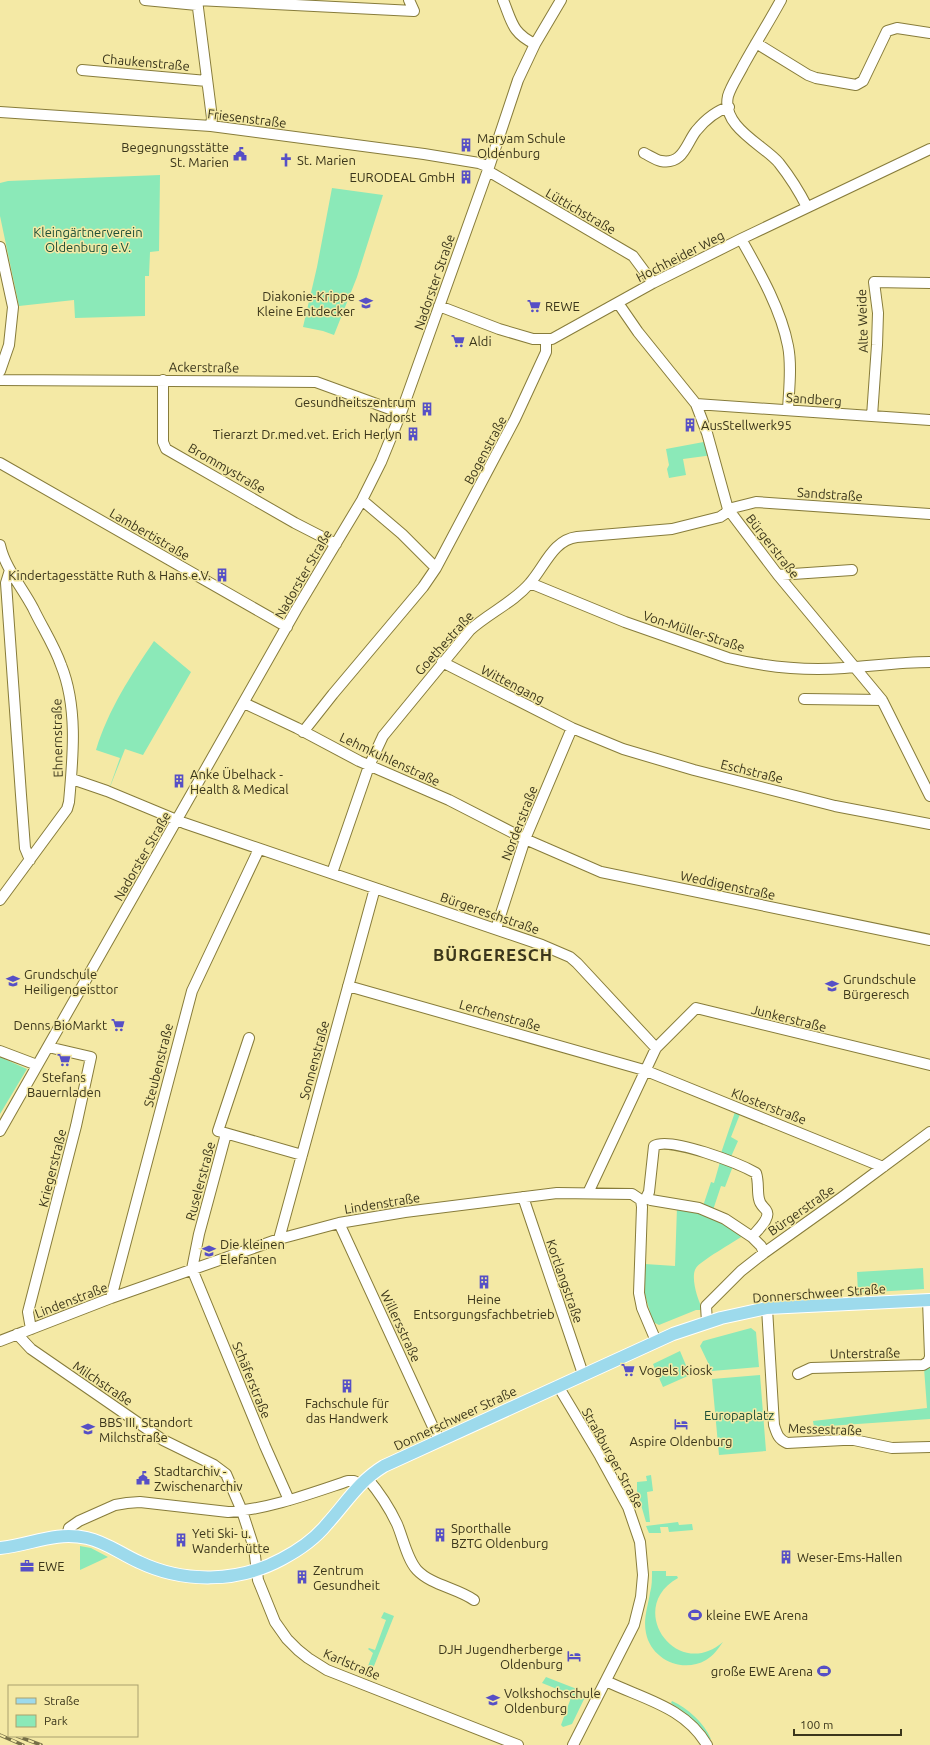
<svg xmlns="http://www.w3.org/2000/svg" width="930" height="1745" font-family="Ubuntu,sans-serif">
  <style>
    .green { fill: #8be9b8 }
    .lines { fill: none; stroke-linecap: round; stroke-linejoin: round }
    .minor-casing { stroke: #877c3b; stroke-width: 12 }
    .major-casing { stroke: #fff; stroke-width: 14 }
    .minor { stroke: #fff; stroke-width: 10 }
    .major { stroke: #9ddaec; stroke-width: 12 }
    .rail-casing { stroke: #766f47; stroke-width: 3.5 }
    .rail { stroke: #f4e9a5; stroke-width: 2; stroke-dasharray: 6; stroke-linecap: butt }
    .labels { text-anchor: middle; dominant-baseline: central; stroke-width: 3; stroke-linejoin: round; paint-order: stroke }
    .street-label { font-size: 13px; fill: #3b361b; stroke: #f4e9a5 }
    .poi-label { font-size: 13px; fill: #3b361b; stroke: #f4e9a5; text-anchor: start }
    .park-label { font-size: 13px; fill: #1e4e37; stroke: #f4e9a5 }
    .district-label { font-size: 17px; font-weight: bold; letter-spacing: 1px; fill: #3b361b; stroke: #f4e9a5 }
  </style>
  <rect width="100%" height="100%" fill="#f4e9a5"/>
  <path class="green" d="M 160,175 L 159,251 L 150,252 L 149,276 L 145,276 L 145,316 L 75,318 L 74,300 L 19,306 L 0,216 L 0,183 L 8,181 Z
    M 332,188 L 383,195 L 357,277 L 334,335 L 323,331 L 303,327 L 317,267 Z
    M 709,441 L 713,455 L 683,459 L 686,475 L 669,478 L 667,469 L 669,465 L 666,449 Z
    M 154,641 L 191,672 L 143,755 L 125,749 L 108,792 L 120,758 L 96,750 C 108,710 131,675 154,641 Z
    M 0,1057 L 27,1069 L 0,1114 Z
    M 735,1112 L 740,1114 L 731,1137 L 738,1141 L 730,1159 L 720,1156 Z
    M 720,1162 L 733,1166 L 725,1187 L 721,1186 L 713,1210 L 703,1206 L 711,1182 L 714,1183 Z
    M 677,1207 C 705,1214 719,1220 743,1236 C 735,1241 699,1262 696,1268 C 690,1277 698,1301 703,1310 L 696,1310 L 659,1325 L 653,1322 L 645,1295 L 645,1264 L 675,1266 Z
    M 923,1268 L 924,1289 L 858,1293 L 857,1272 Z
    M 751,1328 L 756,1332 L 759,1367 L 712,1371 L 700,1346 L 703,1341 Z
    M 680,1351 L 690,1375 L 663,1387 L 653,1364 Z
    M 924,1368 L 930,1368 L 930,1419 L 814,1427 L 813,1421 L 927,1408 Z
    M 760,1375 L 766,1451 L 719,1455 L 712,1379 Z
    M 651,1475 L 653,1491 L 647,1492 L 650,1522 L 646,1522 L 637,1491 L 637,1482 L 647,1481 L 646,1476 Z
    M 678,1522 L 679,1525 L 692,1524 L 693,1530 L 669,1532 L 668,1527 L 660,1527 L 661,1533 L 649,1533 L 646,1526 Z
    M 80,1546 L 91,1548 L 108,1557 L 80,1570 Z
    M 652,1571 L 666,1571 L 666,1576 L 677,1576 L 678,1578 C 624,1608 677,1682 723,1642 C 718,1649 713,1656 706,1660 C 682,1674 651,1659 646,1633 C 643,1619 648,1606 650,1593 C 652,1586 652,1579 652,1571 Z
    M 384,1612 L 394,1616 L 370,1676 L 365,1674 L 373,1653 L 368,1649 L 369,1648 L 375,1650 L 386,1620 L 381,1618 Z
    M 546,1677 L 587,1693 L 572,1724 L 563,1727 L 561,1725 L 572,1695 L 542,1683 Z
    M 672,1701 C 688,1708 704,1723 711,1739 L 707,1738 L 689,1716 L 671,1703 Z"/>
  <g class="lines">
    <g class="minor-casing">
      <path id="minor" d="M 145,0 L 197,5
        M 197,0 L 414,11 L 409,0
        M 197,0 L 212,118 L 211,126
        M 503,0 C 512,22 512,33 535,44
        M 781,0 C 769,22 755,44 743,66 C 738,76 731,86 728,96 C 721,127 764,145 779,163 C 790,177 799,191 807,207
        M 756,43 L 808,75 L 816,78 L 856,85 L 863,81 L 887,31 L 897,28 L 930,33
        M 82,70 L 207,81
        M 0,112 L 211,126 L 424,154 L 479,163 L 489,167
        M 644,153 C 650,156 656,160 661,161 C 683,165 686,144 696,131 C 705,120 715,111 729,107
        M 488,171 L 633,256 L 653,283
        M 741,239 C 759,271 781,309 788,346 C 792,366 789,389 788,410
        M 0,247 L 13,307 L 9,345 L 0,371
        M 618,303 L 638,332 L 696,404 L 707,433 L 728,509 L 778,575 L 882,700 L 930,796
        M 439,306 L 499,329 L 533,339 L 552,339 L 653,283 L 741,239 L 930,149
        M 0,380 L 316,382 L 401,413
        M 163,380 L 163,442 L 166,449 L 295,523 L 336,544
        M 696,404 L 930,420
        M 872,416 L 877,345 L 878,313 L 874,282 L 930,283
        M 0,463 L 287,627
        M 362,500 L 402,534 L 436,568
        M 0,545 C 5,568 22,587 33,608 C 42,627 54,645 61,665 C 78,707 73,757 69,802 L 67,809 L 0,900
        M 10,570 L 6,583 L 21,795 L 25,848 L 30,860
        M 778,575 L 852,570
        M 530,583 L 625,622 L 728,658 C 766,667 805,671 844,668 C 873,666 901,662 930,662
        M 442,662 L 572,728 L 623,749 L 694,770 L 835,806 L 930,824
        M 804,699 L 882,700
        M 244,703 L 297,728 L 359,761 L 449,800 L 525,839 L 601,872 L 930,940
        M 303,732 L 333,694 L 423,587 L 436,568 L 515,419 L 546,352 L 546,340
        M 72,779 L 107,791 L 184,823 L 542,945 L 570,957 L 577,963 L 656,1048 L 588,1193
        M 332,873 L 369,766 L 383,736 L 470,630 C 489,613 514,602 530,583 C 545,566 553,540 577,537 L 672,529 L 720,517 L 726,513 L 728,509 L 756,502 L 930,514
        M 496,929 L 525,839 L 572,728
        M 348,986 L 644,1070 L 883,1167
        M 249,1038 L 218,1131 L 302,1155
        M 656,1048 L 696,1008 L 930,1065
        M 0,1051 L 37,1065
        M 0,1131 L 296,610 L 362,500 L 381,462 L 401,413 L 489,167 L 518,80 L 535,44 L 561,0
        M 226,1134 L 199,1234 L 192,1269 L 265,1446 L 289,1500
        M 523,1197 L 583,1374
        M 339,1223 L 439,1440
        M 752,1237 L 725,1219 L 699,1208 L 651,1200 L 646,1198 L 649,1192 L 654,1146 C 670,1136 740,1164 756,1173 C 759,1182 757,1191 759,1199 C 760,1205 763,1206 766,1210 C 772,1218 757,1230 752,1237 L 761,1246 L 764,1253
        M 279,1239 L 375,888
        M 111,1298 L 192,991 L 259,849
        M 928,1300 L 930,1356
        M 767,1308 L 774,1425 C 777,1434 778,1439 787,1443 L 843,1440 L 854,1440 L 892,1448 L 930,1447
        M 707,1322 L 706,1306 L 741,1271 L 764,1253 L 841,1198 L 930,1132
        M 31,1329 L 28,1312 L 76,1126 L 91,1057 L 48,1047
        M 17,1334 L 31,1349 L 163,1440 L 214,1465 L 226,1474 L 242,1511 L 254,1548 L 258,1580 L 275,1622 L 287,1639 L 298,1650 L 308,1658 L 327,1670 L 518,1745
        M 0,1341 L 111,1298 L 279,1239 L 339,1223 L 405,1212 L 557,1193 L 632,1194 L 641,1200 L 642,1207 L 639,1293 L 642,1308 L 656,1341
        M 798,1374 L 811,1368 L 923,1365 L 928,1362 L 930,1357
        M 558,1386 L 600,1456 L 628,1507 L 640,1542 L 643,1575 L 641,1597 L 634,1625 L 573,1745
        M 367,1478 C 379,1492 389,1507 397,1524 C 403,1538 407,1559 417,1570 C 431,1585 457,1588 474,1600
        M 67,1536 L 69,1528 L 79,1521 L 115,1505 L 127,1503 L 140,1502 L 228,1512 C 269,1509 309,1494 348,1481 L 354,1481 L 360,1484
        M 606,1681 C 643,1699 685,1707 707,1745"/>
    </g>
    <g class="major-casing">
      <path id="major" d="M 0,1548 C 31,1545 54,1531 87,1538 C 106,1542 121,1554 139,1562 C 183,1583 238,1583 282,1559 C 299,1550 315,1539 327,1524 C 347,1502 358,1482 384,1466 L 673,1334 L 721,1318 L 767,1308 L 930,1300"/>
    </g>
    <use href="#minor" class="minor"/>
    <use href="#major" class="major"/>
    <g class="rail-casing">
      <path id="rail" d="M 0,1735 L 23,1745
        M 17,1736 L 41,1745"/>
    </g>
    <use href="#rail" class="rail"/>
  </g>
  <defs>
    <g id="building-bare" transform="scale(1.08)"><path d="M-4-6H4V6H1V3H-1V6H-4ZM-2.5-4.3h1.7v1.8h-1.7ZM.8-4.3h1.7v1.8H.8ZM-2.5-1h1.7V.8h-1.7ZM.8-1h1.7V.8H.8Z" fill="#564fc6" stroke="#f4e9a5" stroke-width="2.5" paint-order="stroke"/></g>
    <g id="civic-bare" transform="scale(1.08)"><path d="M-.6-6.5H3V-4.5H.6V-3L4-1V1h2V6H-6V1h2V-1L-.6-3ZM-1.2 2.5V6h2.4V2.5Z" fill="#564fc6" stroke="#f4e9a5" stroke-width="2.5" paint-order="stroke"/></g>
    <g id="church-bare" transform="scale(1.08)"><path d="M-1.2-6h2.4v3.5h3.3v2.4h-3.3V6h-2.4V-.1h-3.3v-2.4h3.3Z" fill="#564fc6" stroke="#f4e9a5" stroke-width="2.5" paint-order="stroke"/></g>
    <g id="school-bare" transform="scale(1.08)"><path d="M0-5L7-2L0 1L-7-2ZM-4 1L0 2.5L4 1V4Q0 6-4 4Z" fill="#564fc6" stroke="#f4e9a5" stroke-width="2.5" paint-order="stroke"/></g>
    <g id="supermarket-bare" transform="scale(1.08)"><path d="M-6-5.5h2.5l.6 2H6L4.5 2H-2.5L-4.4-4H-6ZM-1.5 3.2a1.3 1.3 0 1 0 .1 0ZM3 3.2a1.3 1.3 0 1 0 .1 0Z" fill="#564fc6" stroke="#f4e9a5" stroke-width="2.5" paint-order="stroke"/></g>
    <g id="hotel-bare" transform="scale(1.08)"><path d="M-6-4.5h1.5V1H6V5H4.5V3h-9V5H-6ZM-4 0a1.8 1.8 0 1 1 3.6 0ZM.5 0V-2.5h3Q6-2.5 6 0Z" fill="#564fc6" stroke="#f4e9a5" stroke-width="2.5" paint-order="stroke"/></g>
    <g id="office-bare" transform="scale(1.08)"><path d="M-6-3h4V-5.5h4V-3h4V5H-6ZM-1-4.5V-3h2v-1.5ZM-6 0V1H6V0Z" fill="#564fc6" stroke="#f4e9a5" stroke-width="2.5" paint-order="stroke"/></g>
    <g id="stadium-bare" transform="scale(1.08)"><path d="M0-5a6.5 5 0 1 0 0 10a6.5 5 0 1 0 0-10ZM-3.5-1.8h7v3.6h-7Z" fill="#564fc6" stroke="#f4e9a5" stroke-width="2.5" paint-order="stroke"/></g>
    <g id="university-bare" transform="scale(1.08)"><path d="M0-5L7-2L0 1L-7-2ZM-4 1L0 2.5L4 1V4Q0 6-4 4Z" fill="#564fc6" stroke="#f4e9a5" stroke-width="2.5" paint-order="stroke"/></g>
  </defs>
  <g fill-rule="evenodd">
    <use href="#building-bare" x="466" y="145"/>
    <use href="#civic-bare" x="240" y="154"/>
    <use href="#church-bare" x="286" y="160"/>
    <use href="#building-bare" x="466" y="177"/>
    <use href="#school-bare" x="366" y="303"/>
    <use href="#supermarket-bare" x="534" y="306"/>
    <use href="#supermarket-bare" x="458" y="341"/>
    <use href="#building-bare" x="427" y="409"/>
    <use href="#building-bare" x="690" y="425"/>
    <use href="#building-bare" x="413" y="434"/>
    <use href="#building-bare" x="222" y="575"/>
    <use href="#building-bare" x="179" y="781"/>
    <use href="#school-bare" x="13" y="981"/>
    <use href="#school-bare" x="832" y="986"/>
    <use href="#supermarket-bare" x="118" y="1025"/>
    <use href="#supermarket-bare" x="64" y="1060"/>
    <use href="#school-bare" x="209" y="1251"/>
    <use href="#building-bare" x="484" y="1282"/>
    <use href="#supermarket-bare" x="628" y="1370"/>
    <use href="#building-bare" x="347" y="1386"/>
    <use href="#hotel-bare" x="681" y="1424"/>
    <use href="#school-bare" x="88" y="1429"/>
    <use href="#civic-bare" x="143" y="1478"/>
    <use href="#building-bare" x="440" y="1535"/>
    <use href="#building-bare" x="181" y="1540"/>
    <use href="#building-bare" x="786" y="1557"/>
    <use href="#office-bare" x="27" y="1566"/>
    <use href="#building-bare" x="302" y="1577"/>
    <use href="#stadium-bare" x="695" y="1615"/>
    <use href="#hotel-bare" x="574" y="1656"/>
    <use href="#stadium-bare" x="824" y="1671"/>
    <use href="#university-bare" x="493" y="1700"/>
  </g>
  <g class="labels">
    <g class="street-label">
      <text transform="translate(146 62) rotate(5)">Chaukenstraße</text>
      <text transform="translate(247 118) rotate(7)">Friesenstraße</text>
      <text transform="translate(581 211) rotate(30)">Lüttichstraße</text>
      <text transform="translate(680 256) rotate(-27)">Hochheider Weg</text>
      <text transform="translate(434 282) rotate(-71)">Nadorster Straße</text>
      <text transform="translate(862 321) rotate(-92)">Alte Weide</text>
      <text transform="translate(204 367) rotate(1)">Ackerstraße</text>
      <text transform="translate(814 399) rotate(4)">Sandberg</text>
      <text transform="translate(485 450) rotate(-62)">Bogenstraße</text>
      <text transform="translate(227 468) rotate(30)">Brommystraße</text>
      <text transform="translate(830 494) rotate(4)">Sandstraße</text>
      <text transform="translate(150 534) rotate(30)">Lambertistraße</text>
      <text transform="translate(773 546) rotate(52)">Bürgerstraße</text>
      <text transform="translate(303 574) rotate(-60)">Nadorster Straße</text>
      <text transform="translate(694 631) rotate(18)">Von-Müller-Straße</text>
      <text transform="translate(444 643) rotate(-48)">Goethestraße</text>
      <text transform="translate(513 684) rotate(27)">Wittengang</text>
      <text transform="translate(57 738) rotate(-91)">Ehnernstraße</text>
      <text transform="translate(390 759) rotate(25)">Lehmkuhlenstraße</text>
      <text transform="translate(752 771) rotate(14)">Eschstraße</text>
      <text transform="translate(519 823) rotate(-69)">Norderstraße</text>
      <text transform="translate(142 856) rotate(-60)">Nadorster Straße</text>
      <text transform="translate(728 885) rotate(12)">Weddigenstraße</text>
      <text transform="translate(490 913) rotate(19)">Bürgereschstraße</text>
      <text transform="translate(500 1015) rotate(16)">Lerchenstraße</text>
      <text transform="translate(789 1018) rotate(14)">Junkerstraße</text>
      <text transform="translate(314 1060) rotate(-75)">Sonnenstraße</text>
      <text transform="translate(158 1065) rotate(-76)">Steubenstraße</text>
      <text transform="translate(769 1106) rotate(21)">Klosterstraße</text>
      <text transform="translate(52 1168) rotate(-76)">Kriegerstraße</text>
      <text transform="translate(200 1181) rotate(-75)">Ruselerstraße</text>
      <text transform="translate(382 1203) rotate(-9)">Lindenstraße</text>
      <text transform="translate(801 1210) rotate(-35)">Bürgerstraße</text>
      <text transform="translate(565 1281) rotate(71)">Kortlangstraße</text>
      <text transform="translate(819 1293) rotate(-4)">Donnerschweer Straße</text>
      <text transform="translate(71 1300) rotate(-21)">Lindenstraße</text>
      <text transform="translate(401 1326) rotate(65)">Willersstraße</text>
      <text transform="translate(865 1353) rotate(-1)">Unterstraße</text>
      <text transform="translate(252 1380) rotate(68)">Schäferstraße</text>
      <text transform="translate(103 1383) rotate(34)">Milchstraße</text>
      <text transform="translate(455 1418) rotate(-25)">Donnerschweer Straße</text>
      <text transform="translate(825 1429) rotate(2)">Messestraße</text>
      <text transform="translate(613 1458) rotate(61)">Straßburger Straße</text>
      <text transform="translate(352 1664) rotate(23)">Karlstraße</text>
    </g>
    <g class="poi-label">
      <text x="477" y="138">Maryam Schule<tspan x="477" dy="15">Oldenburg</tspan></text>
      <text x="229" y="147" text-anchor="end">Begegnungsstätte<tspan x="229" dy="15">St. Marien</tspan></text>
      <text x="297" y="160">St. Marien</text>
      <text x="455" y="177" text-anchor="end">EURODEAL GmbH</text>
      <text x="355" y="296" text-anchor="end">Diakonie-Krippe<tspan x="355" dy="15">Kleine Entdecker</tspan></text>
      <text x="545" y="306">REWE</text>
      <text x="469" y="341">Aldi</text>
      <text x="416" y="402" text-anchor="end">Gesundheitszentrum<tspan x="416" dy="15">Nadorst</tspan></text>
      <text x="701" y="425">AusStellwerk95</text>
      <text x="402" y="434" text-anchor="end">Tierarzt Dr.med.vet. Erich Herlyn</text>
      <text x="211" y="575" text-anchor="end">Kindertagesstätte Ruth &amp; Hans e.V.</text>
      <text x="190" y="774">Anke Übelhack -<tspan x="190" dy="15">Health &amp; Medical</tspan></text>
      <text x="24" y="974">Grundschule<tspan x="24" dy="15">Heiligengeisttor</tspan></text>
      <text x="843" y="979">Grundschule<tspan x="843" dy="15">Bürgeresch</tspan></text>
      <text x="107" y="1025" text-anchor="end">Denns BioMarkt</text>
      <text x="64" y="1077" text-anchor="middle">Stefans<tspan x="64" dy="15">Bauernladen</tspan></text>
      <text x="220" y="1244">Die kleinen<tspan x="220" dy="15">Elefanten</tspan></text>
      <text x="484" y="1299" text-anchor="middle">Heine<tspan x="484" dy="15">Entsorgungsfachbetrieb</tspan></text>
      <text x="639" y="1370">Vogels Kiosk</text>
      <text x="347" y="1403" text-anchor="middle">Fachschule für<tspan x="347" dy="15">das Handwerk</tspan></text>
      <text x="99" y="1422">BBS III, Standort<tspan x="99" dy="15">Milchstraße</tspan></text>
      <text x="681" y="1441" text-anchor="middle">Aspire Oldenburg</text>
      <text x="154" y="1471">Stadtarchiv -<tspan x="154" dy="15">Zwischenarchiv</tspan></text>
      <text x="451" y="1528">Sporthalle<tspan x="451" dy="15">BZTG Oldenburg</tspan></text>
      <text x="192" y="1533">Yeti Ski- u.<tspan x="192" dy="15">Wanderhütte</tspan></text>
      <text x="797" y="1557">Weser-Ems-Hallen</text>
      <text x="38" y="1566">EWE</text>
      <text x="313" y="1570">Zentrum<tspan x="313" dy="15">Gesundheit</tspan></text>
      <text x="706" y="1615">kleine EWE Arena</text>
      <text x="563" y="1649" text-anchor="end">DJH Jugendherberge<tspan x="563" dy="15">Oldenburg</tspan></text>
      <text x="813" y="1671" text-anchor="end">große EWE Arena</text>
      <text x="504" y="1693">Volkshochschule<tspan x="504" dy="15">Oldenburg</tspan></text>
    </g>
    <g class="park-label">
      <text x="88" y="232">Kleingärtnerverein<tspan x="88" dy="15">Oldenburg e.V.</tspan></text>
      <text x="739" y="1415">Europaplatz</text>
    </g>
    <g class="district-label">
      <text x="493" y="954">BÜRGERESCH</text>
    </g>
  </g>
  <rect x="8" y="1685" width="130" height="52" fill="#f4e9a5" stroke="#aaa16e"/>
  <rect x="16" y="1698" width="20" height="6" fill="#9ddaec" stroke="#aaa16e"/>
  <text x="44" y="1705" font-size="12" fill="#3b361b">Straße</text>
  <rect x="16" y="1715" width="20" height="12" fill="#8be9b8" stroke="#aaa16e"/>
  <text x="44" y="1725" font-size="12" fill="#3b361b">Park</text>
  <path d="M794 1729v6h107v-6" fill="none" stroke="#3b361b" stroke-width="2"/>
  <text x="800" y="1729" font-size="12" fill="#3b361b" stroke="#f4e9a5" stroke-width="3" paint-order="stroke">100 m</text>
</svg>
